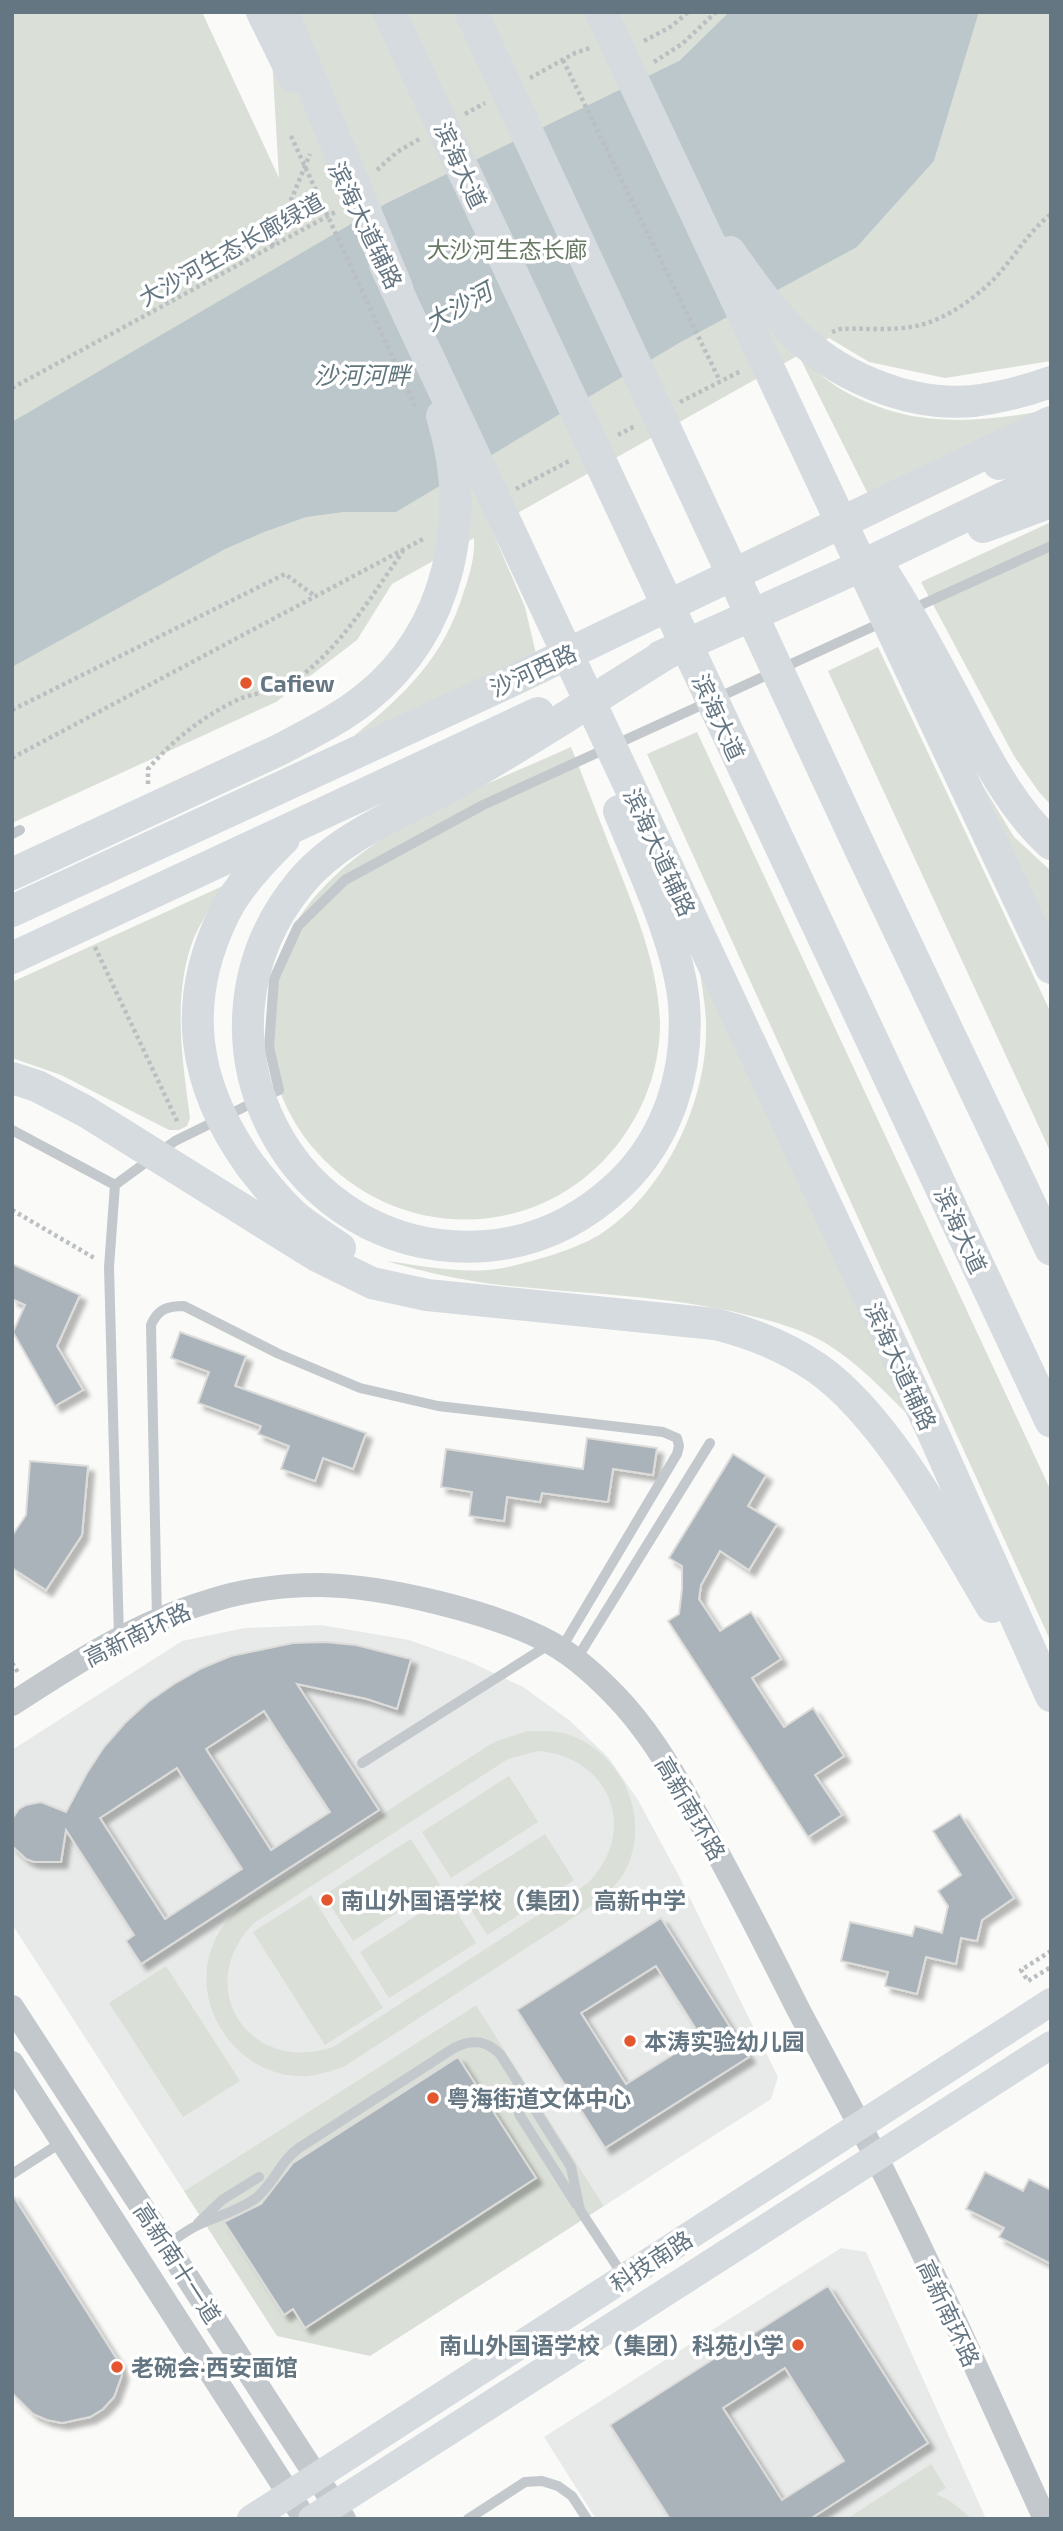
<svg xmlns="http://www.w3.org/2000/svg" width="1063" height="2531" font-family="'Exo 2','Noto Sans SC',sans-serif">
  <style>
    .built { fill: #e8e9e9 }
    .green { fill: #dadfd7; fill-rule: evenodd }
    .water { fill: #bbc7cb }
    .building { fill: #aab3b9; stroke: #dcdcda; stroke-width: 2; fill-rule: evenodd; filter: url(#shadow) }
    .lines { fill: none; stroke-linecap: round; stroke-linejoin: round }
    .path { stroke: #bbbfc2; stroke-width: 4.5; stroke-dasharray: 3.5 3.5; stroke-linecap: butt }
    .service { stroke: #c3c8cc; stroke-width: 10 }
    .tertiary { stroke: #c3c8cc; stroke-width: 24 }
    .secondary { stroke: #d6dbdf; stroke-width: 28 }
    .primary { stroke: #d6dbdf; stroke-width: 32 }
    .trunk { stroke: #d6dbdf; stroke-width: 33 }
    .poi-dot { fill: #e4572e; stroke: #fff; stroke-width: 2.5 }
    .labels { text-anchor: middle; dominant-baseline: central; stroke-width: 7; stroke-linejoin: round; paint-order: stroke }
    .street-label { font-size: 23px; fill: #657683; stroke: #fff }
    .park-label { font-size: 23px; fill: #687a64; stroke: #fff }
    .poi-label { font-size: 23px; font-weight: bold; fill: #657683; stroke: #fff; text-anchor: start }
    .water-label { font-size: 24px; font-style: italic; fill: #60757c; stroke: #fff }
  </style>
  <defs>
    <filter id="shadow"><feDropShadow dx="6" dy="6" stdDeviation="2" flood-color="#0004"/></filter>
  </defs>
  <rect width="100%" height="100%" fill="#fafaf8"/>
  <path class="built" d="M 321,1625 L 409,1640 L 468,1661 L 523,1687 L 569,1720 L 608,1757 L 638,1800 L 679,1876 L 778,2077 L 771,2099 L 604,2206 L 476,2005 L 184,2191 L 12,1924 L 12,1750 L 182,1641 L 245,1628 Z
    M 841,2248 L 866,2252 L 986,2519 L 596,2519 L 544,2437 Z"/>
  <path class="green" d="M 12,12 L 202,12 L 279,178 L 272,57 L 285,12 L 729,12 L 679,61 L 857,247 L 934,161 L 979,12 L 1051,12 L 1051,361 L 945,378 L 869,362 L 829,338 L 491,528 L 525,607 L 536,654 L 354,736 C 406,693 444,658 464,591 C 470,574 475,556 474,538 L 392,584 L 357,640 L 276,702 L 12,823 Z
    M 800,358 C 814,369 828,382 844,391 C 913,429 975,423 1049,410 L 869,496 Z
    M 1051,522 L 1051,805 L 1039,792 L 1014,756 L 921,582 Z
    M 878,647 L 1051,1013 L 1051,1153 L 828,671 Z
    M 697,732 L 1051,1491 L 1051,1642 L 647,754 Z
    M 571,747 C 587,787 602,827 618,867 C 638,918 658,967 660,1023 C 660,1061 648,1100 627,1131 C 554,1242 401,1249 315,1150 C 293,1125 277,1092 271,1060 C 269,1047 271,1032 272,1019 C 272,1004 270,986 274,972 C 285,932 310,898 340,871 C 405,813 492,783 571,747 Z
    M 983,786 L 1014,837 L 1051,871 L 1051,933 Z
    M 225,885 C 211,907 194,930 188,956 C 174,1009 183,1064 190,1118 L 187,1126 L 179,1130 L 169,1130 L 61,1075 L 12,1058 L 12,982 Z
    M 699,965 L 907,1414 C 882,1389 858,1363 827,1344 C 808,1332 785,1325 763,1319 C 681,1296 596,1295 511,1286 C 467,1282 429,1273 386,1261 C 425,1266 465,1275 503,1268 C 532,1262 574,1250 599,1235 C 662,1196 705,1106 706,1034 C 707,1011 702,988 699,965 Z
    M 528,1731 C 541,1731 554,1730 566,1734 C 623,1751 653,1820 624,1873 C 617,1884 608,1893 599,1901 L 345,2066 C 334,2070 322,2074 309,2076 C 243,2081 190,2012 211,1950 C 217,1932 228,1919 240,1906 L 494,1742 ZM 538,1751 C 611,1757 639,1831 588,1883 L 333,2047 C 249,2076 191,1986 254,1923 L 508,1759 Z
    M 509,1776 L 538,1822 L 451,1878 L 422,1832 Z
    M 545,1834 L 574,1880 L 487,1935 L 458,1889 Z
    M 411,1839 L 440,1885 L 353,1941 L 324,1895 Z
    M 311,1895 L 383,2008 L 325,2045 L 253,1932 Z
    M 447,1896 L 476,1943 L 389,1998 L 360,1952 Z
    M 166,1966 L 240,2081 L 183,2117 L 109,2003 Z
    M 476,2005 L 604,2206 L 370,2356 L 277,2336 L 184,2191 Z
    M 931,2464 L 946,2488 L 936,2494 L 950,2501 L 972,2519 L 847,2519 Z"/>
  <path class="water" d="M 729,12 L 979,12 L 934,161 L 857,247 L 679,343 L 396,512 L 343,512 L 306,517 L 264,532 L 225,549 L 12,667 L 12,422 L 387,203 L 679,61 Z"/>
  <path class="building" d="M 12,1264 L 80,1295 L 57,1346 L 83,1390 L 55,1406 L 13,1332 L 25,1305 L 12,1299 Z
    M 180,1332 L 246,1356 L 235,1386 L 366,1433 L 353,1469 L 323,1458 L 315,1481 L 281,1469 L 289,1446 L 258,1434 L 261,1426 L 198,1403 L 209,1372 L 171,1358 Z
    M 587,1438 L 657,1448 L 653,1475 L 613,1469 L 608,1502 L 542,1493 L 540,1502 L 507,1497 L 504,1521 L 469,1516 L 472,1492 L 441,1487 L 446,1449 L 583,1469 Z
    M 733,1454 L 766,1475 L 748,1506 L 777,1524 L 749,1570 L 720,1551 L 701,1585 L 699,1599 L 720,1631 L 751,1612 L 781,1659 L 752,1678 L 768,1703 L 784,1727 L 813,1708 L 844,1756 L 815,1775 L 842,1815 L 808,1837 L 668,1621 L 679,1614 L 682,1589 L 682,1566 L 669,1558 Z
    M 30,1461 L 88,1466 L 82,1535 L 46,1590 L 12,1568 L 12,1536 L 26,1515 Z
    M 325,1642 L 356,1645 L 411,1659 L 397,1709 L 367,1699 L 297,1684 L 379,1810 L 141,1964 L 126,1941 L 134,1935 L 66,1830 L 61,1862 L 34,1862 L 26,1859 L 12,1846 L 12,1819 L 19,1809 L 26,1805 L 41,1802 L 66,1812 L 87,1773 L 104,1747 L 125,1723 L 148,1702 L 174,1684 L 202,1668 L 231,1656 L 293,1643 ZM 264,1711 L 330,1812 L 271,1850 L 206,1749 ZM 177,1768 L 242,1869 L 165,1919 L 100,1818 Z
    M 960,1814 L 1014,1898 L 982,1920 L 977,1941 L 961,1938 L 956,1964 L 926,1957 L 917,1994 L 885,1986 L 888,1972 L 841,1961 L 850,1922 L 912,1936 L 915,1926 L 942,1933 L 948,1906 L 938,1891 L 961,1875 L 933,1831 Z
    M 661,1918 L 749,2057 L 605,2148 L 517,2010 ZM 656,1966 L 701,2037 L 626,2084 L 581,2013 Z
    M 458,2057 L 536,2178 L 305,2328 L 293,2309 L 284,2315 L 224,2222 L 261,2204 L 293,2163 Z
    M 985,2172 L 1023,2191 L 1029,2179 L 1051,2190 L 1051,2264 L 999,2237 L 1004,2228 L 966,2209 Z
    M 12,2194 L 120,2364 L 122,2375 L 114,2397 L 103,2409 L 90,2417 L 62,2423 L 47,2420 L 33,2414 L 12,2393 Z
    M 828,2286 L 928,2443 L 810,2519 L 670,2519 L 610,2425 ZM 785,2368 L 844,2461 L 782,2500 L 723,2408 Z"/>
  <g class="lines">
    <path class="path" d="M 644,41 L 672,26 L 688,12
      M 563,60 L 720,381
      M 654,62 L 682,44 L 716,12
      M 530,78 L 575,53 L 590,48
      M 465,114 L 485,103
      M 291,136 L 416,408
      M 377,170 L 397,152 L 421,138
      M 272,246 L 310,154
      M 832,332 L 840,329 C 865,328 892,331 916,326 C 945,320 974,299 994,279 C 1014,258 1028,232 1051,214
      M 12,388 L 337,211
      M 680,402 L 741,371
      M 618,435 L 635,426
      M 516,489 L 571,460
      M 12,710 L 285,574 L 315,596
      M 12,758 L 425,538
      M 148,784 L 148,769 C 173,740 202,717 237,700 C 254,692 277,692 293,682 C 340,649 371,597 403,551
      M 95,947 L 178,1123
      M 12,1210 L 96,1259
      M 12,1663 L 19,1674
      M 1051,1951 L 1021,1970 L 1028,1981 L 1051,1967"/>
    <path class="service" d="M 912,609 L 1051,546
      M 12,834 L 20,830
      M 12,1130 L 115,1185
      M 157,1620 L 151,1325 C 158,1309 167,1306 184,1306 L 279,1354 L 360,1388 L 438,1406 L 663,1432 L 677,1438 L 679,1446 L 677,1454 L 561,1649
      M 119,1638 L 109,1267 L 115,1185 L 175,1141 L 279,1090 L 269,1047 L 274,979 L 298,926 L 345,880 L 483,805 L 883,622
      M 576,1660 L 710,1443
      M 362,1763 L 550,1644
      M 519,2114 L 576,2204
      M 12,2174 L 62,2142
      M 198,2223 L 222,2200 L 259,2177
      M 168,2244 C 177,2238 186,2231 196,2226 C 216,2216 237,2212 256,2198 C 274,2184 280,2161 299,2148 L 454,2048 C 471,2039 486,2040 500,2054 L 571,2167 L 580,2210 L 622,2274
      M 468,2519 L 525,2482 L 542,2481 L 558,2486 L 572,2496 L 587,2519"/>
    <path class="tertiary" d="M 12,1704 C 75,1663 138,1622 210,1601 C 244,1590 284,1585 320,1585 C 385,1586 494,1612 551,1643 C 578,1658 603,1682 624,1705 C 656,1741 679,1783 702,1825 C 736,1885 767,1947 798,2009 C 824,2058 851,2107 876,2157 C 936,2276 990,2398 1045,2519
      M 12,2007 L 344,2519
      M 12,2063 L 305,2519"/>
    <path class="secondary" d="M 251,2519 L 1051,2002
      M 312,2519 L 1051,2045"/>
    <path class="primary" d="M 262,12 L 294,77
      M 601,12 L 1051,968
      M 730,252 C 748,278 767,305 789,328 C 834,375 907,407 973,401 C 999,398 1026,391 1051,382
      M 385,265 L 933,1433 L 1051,1696
      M 999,464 L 1051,449
      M 983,527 L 1051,502
      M 885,575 C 912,617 935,661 959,706 C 984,753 1010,807 1051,844
      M 661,656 L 859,567 L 1051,475
      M 619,811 C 642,867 679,945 684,1004 C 689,1070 669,1137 620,1184 C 583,1219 538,1242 486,1246 C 288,1260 175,1034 301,882 C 341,834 407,811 460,781 C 530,741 598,696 666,654
      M 284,839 C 262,861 238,886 224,914 C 180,1004 193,1085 250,1165 C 264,1183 279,1202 296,1217 C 310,1228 325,1238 340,1248
      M 12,874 L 279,750 C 309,734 340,719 366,698 C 451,630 473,516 442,416
      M 12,911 L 507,683 L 1051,422
      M 12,958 L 538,713
      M 12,1078 L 37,1086 L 85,1111 L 317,1256 L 372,1283 L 427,1295 L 715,1324 C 752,1333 785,1346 817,1368 C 888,1418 947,1532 992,1607"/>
    <path class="trunk" d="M 282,12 L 397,289
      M 389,12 L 1051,1421
      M 471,12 L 862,852 L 1051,1249"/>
  </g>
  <g class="poi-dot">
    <circle cx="246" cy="683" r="7"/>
    <circle cx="327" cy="1900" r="7"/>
    <circle cx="630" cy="2041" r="7"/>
    <circle cx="433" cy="2098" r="7"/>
    <circle cx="798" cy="2345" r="7"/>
    <circle cx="117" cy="2367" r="7"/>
  </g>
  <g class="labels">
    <g class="street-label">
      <text transform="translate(461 165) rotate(65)">滨海大道</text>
      <text transform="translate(366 225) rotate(64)">滨海大道辅路</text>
      <text transform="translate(231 249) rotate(-29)">大沙河生态长廊绿道</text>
      <text transform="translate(533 670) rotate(-25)">沙河西路</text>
      <text transform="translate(719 717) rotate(65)">滨海大道</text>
      <text transform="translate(660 852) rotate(65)">滨海大道辅路</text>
      <text transform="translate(961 1230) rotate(65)">滨海大道</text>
      <text transform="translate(901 1366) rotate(65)">滨海大道辅路</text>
      <text transform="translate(137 1634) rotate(-26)">高新南环路</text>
      <text transform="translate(691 1808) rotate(60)">高新南环路</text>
      <text transform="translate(651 2261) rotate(-33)">科技南路</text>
      <text transform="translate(178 2263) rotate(57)">高新南十一道</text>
      <text transform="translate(949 2313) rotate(65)">高新南环路</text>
    </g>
    <g class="park-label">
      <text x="507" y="249">大沙河生态长廊</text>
    </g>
    <g class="poi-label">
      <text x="260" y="683">Cafiew</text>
      <text x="341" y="1900">南山外国语学校（集团）高新中学</text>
      <text x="644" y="2041">本涛实验幼儿园</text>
      <text x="447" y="2098">粤海街道文体中心</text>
      <text x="784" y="2345" text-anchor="end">南山外国语学校（集团）科苑小学</text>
      <text x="131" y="2367">老碗会·西安面馆</text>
    </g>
    <g class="water-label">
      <text transform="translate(458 306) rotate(-29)">大沙河</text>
      <text x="362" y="374">沙河河畔</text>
    </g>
  </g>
  <rect width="1063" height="2531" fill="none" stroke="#657683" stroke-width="28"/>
</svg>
